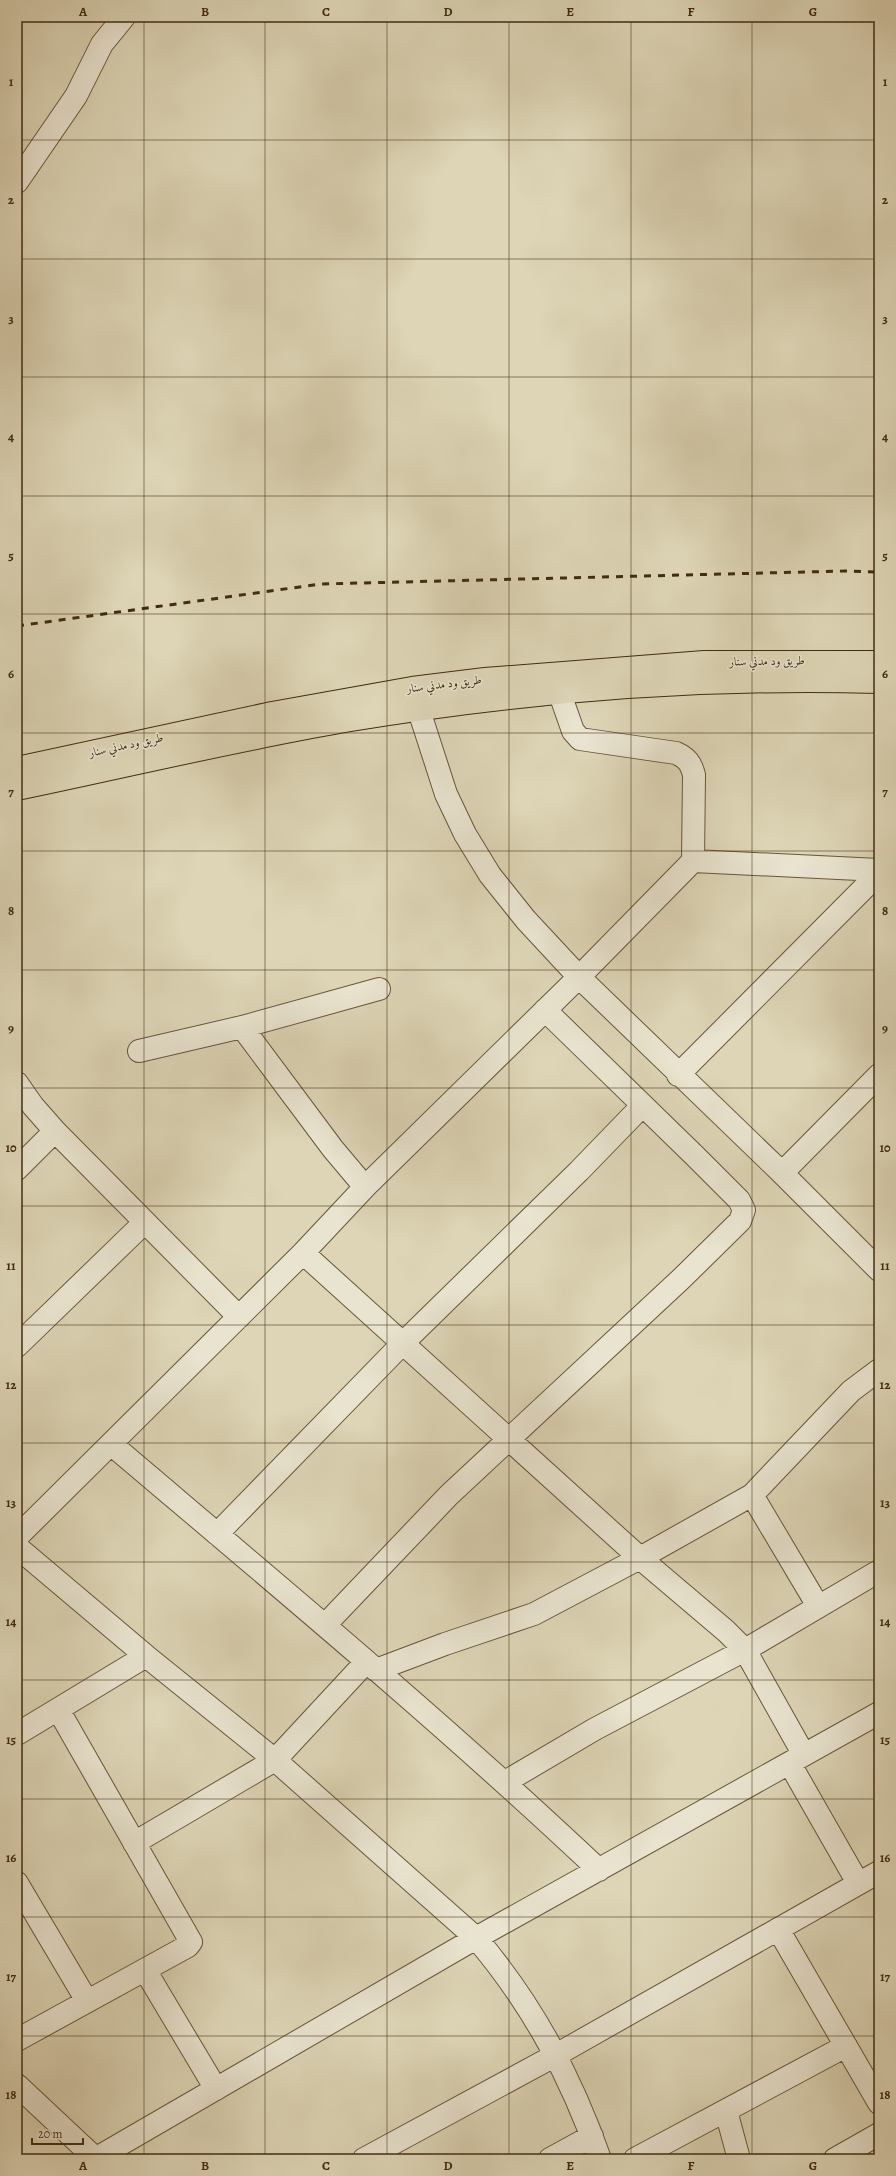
<svg xmlns="http://www.w3.org/2000/svg" width="896" height="2176" font-family="Alegreya,Amiri,serif">
  <style>
    .lines { fill: none; stroke-linecap: round; stroke-linejoin: round }
    .minor-casing { stroke: #685639; stroke-width: 24 }
    .highway-casing { stroke: #412b0f; stroke-width: 24 }
    .minor { stroke: #e9e4d0; stroke-width: 22 }
    .highway { stroke: #ddd5b6; stroke-width: 22 }
    .rail { stroke: #412b0f; stroke-width: 3; stroke-dasharray: 7 7; stroke-linecap: butt }
    .grid { fill: none; stroke: #412b0f; stroke-width: 1; stroke-opacity: 0.55 }
    .labels { text-anchor: middle; dominant-baseline: central; stroke-width: 3; stroke-linejoin: round; paint-order: stroke }
    .street-label { font-size: 12px; fill: #412b0f; stroke: #e9e4d0 }
    .neatline { fill: none; stroke: #412b0f; stroke-width: 1.5 }
    .grid-label { font-size: 13px; text-anchor: middle; font-weight: bold; fill: #412b0f }
  </style>
  <rect width="100%" height="100%" fill="#ddd5b6"/>
  <filter id="stains"><feTurbulence type="fractalNoise" baseFrequency=".005" numOctaves="4"/><feColorMatrix values="0 0 0 0 .2 0 0 0 0 .09 0 0 0 0 .02 0 0 0 .5 -.17"/></filter>
  <radialGradient id="worn" r=".72"><stop offset=".6" stop-color="#630" stop-opacity="0"/><stop offset="1" stop-color="#630" stop-opacity=".3"/></radialGradient>
  <g class="lines">
    <g class="minor-casing">
      <path id="minor" d="M 17,182 L 76,96 L 102,44 L 124,17
        M 413,692 L 446,794 L 465,834 L 490,875 L 526,920 L 579,977 L 782,1173 L 879,1270
        M 693,861 L 879,870
        M 242,1027 L 333,1149 L 365,1187
        M 139,1051 L 242,1027 L 379,989
        M 678,1075 L 879,873
        M 17,1083 L 33,1106 L 55,1131 L 239,1317
        M 17,1169 L 55,1131
        M 782,1173 L 879,1075
        M 303,1253 L 640,1558 L 726,1631 L 745,1650 L 804,1755
        M 17,1346 L 145,1222
        M 111,1444 C 276,1584 442,1722 599,1870
        M 752,1495 L 818,1606
        M 217,1534 L 403,1343 L 579,1171 L 642,1106
        M 17,1537 L 303,1253 L 365,1187 L 579,977 L 693,861 L 694,775 C 691,763 687,758 676,753 L 580,739 L 573,731 L 560,694
        M 17,1547 L 146,1656 L 275,1760 L 476,1938 C 533,2005 571,2077 600,2159
        M 325,1625 L 449,1495 L 681,1279 L 740,1221 L 744,1210 L 739,1200 L 695,1156 L 545,1010
        M 376,1670 L 445,1644 L 534,1614 L 640,1558 L 752,1495 L 851,1391 L 879,1370
        M 17,1734 L 146,1656
        M 790,1764 L 858,1883
        M 505,1782 L 595,1729 L 745,1650 L 879,1571
        M 134,1843 L 275,1760 L 366,1662
        M 17,1883 L 87,2001
        M 778,1929 L 879,2103
        M 145,1970 L 216,2089
        M 17,2040 L 188,1946 L 191,1942 L 59,1711
        M 17,2085 L 96,2159
        M 726,2111 L 739,2159
        M 95,2159 L 476,1938 L 879,1713
        M 364,2159 L 556,2055 L 879,1872
        M 550,2159 L 592,2136
        M 635,2159 L 846,2046
        M 835,2159 L 879,2134"/>
    </g>
    <g class="highway-casing">
      <path id="highway" d="M 17,768 L 272,713 L 412,688 L 485,679 L 704,662 L 879,662
        M 17,789 C 128,766 239,739 351,720 C 525,691 703,677 879,682"/>
    </g>
    <use href="#minor" class="minor"/>
    <use href="#highway" class="highway"/>
    <path class="rail" d="M 17,626 L 321,584 L 845,571 L 879,572"/>
  </g>
  <path class="grid" d="M 144,17 L 144,2159M 265,17 L 265,2159M 387,17 L 387,2159M 509,17 L 509,2159M 631,17 L 631,2159M 752,17 L 752,2159M 17,140 L 879,140M 17,259 L 879,259M 17,377 L 879,377M 17,496 L 879,496M 17,614 L 879,614M 17,733 L 879,733M 17,851 L 879,851M 17,970 L 879,970M 17,1088 L 879,1088M 17,1206 L 879,1206M 17,1325 L 879,1325M 17,1443 L 879,1443M 17,1562 L 879,1562M 17,1680 L 879,1680M 17,1799 L 879,1799M 17,1917 L 879,1917M 17,2036 L 879,2036"/>
  <g class="labels">
    <g class="street-label">
      <text transform="translate(767 661) rotate(-1)">طريق ود مدني سنار</text>
      <text transform="translate(444 684) rotate(-7)">طريق ود مدني سنار</text>
      <text transform="translate(126 745) rotate(-12)">طريق ود مدني سنار</text>
    </g>
  </g>
  <rect width="896" height="2176" fill="none" stroke="#ddd5b6" stroke-width="44"/>
  <path d="M32 2138v6h51v-6" fill="none" stroke="#412b0f" stroke-width="2"/>
  <text x="38" y="2138" font-size="12" fill="#412b0f" stroke="#e9e4d0" stroke-width="3" paint-order="stroke">20 m</text>
  <rect x="22" y="22" width="852" height="2132" class="neatline"/>
  <g class="grid-label">
    <text x="83" y="16">A</text>
    <text x="205" y="16">B</text>
    <text x="326" y="16">C</text>
    <text x="448" y="16">D</text>
    <text x="570" y="16">E</text>
    <text x="691" y="16">F</text>
    <text x="813" y="16">G</text>
    <text x="11" y="86">1</text>
    <text x="885" y="86">1</text>
    <text x="11" y="204">2</text>
    <text x="885" y="204">2</text>
    <text x="11" y="323">3</text>
    <text x="885" y="323">3</text>
    <text x="11" y="441">4</text>
    <text x="885" y="441">4</text>
    <text x="11" y="560">5</text>
    <text x="885" y="560">5</text>
    <text x="11" y="678">6</text>
    <text x="885" y="678">6</text>
    <text x="11" y="796">7</text>
    <text x="885" y="796">7</text>
    <text x="11" y="915">8</text>
    <text x="885" y="915">8</text>
    <text x="11" y="1033">9</text>
    <text x="885" y="1033">9</text>
    <text x="11" y="1152">10</text>
    <text x="885" y="1152">10</text>
    <text x="11" y="1270">11</text>
    <text x="885" y="1270">11</text>
    <text x="11" y="1389">12</text>
    <text x="885" y="1389">12</text>
    <text x="11" y="1507">13</text>
    <text x="885" y="1507">13</text>
    <text x="11" y="1626">14</text>
    <text x="885" y="1626">14</text>
    <text x="11" y="1744">15</text>
    <text x="885" y="1744">15</text>
    <text x="11" y="1862">16</text>
    <text x="885" y="1862">16</text>
    <text x="11" y="1981">17</text>
    <text x="885" y="1981">17</text>
    <text x="11" y="2099">18</text>
    <text x="885" y="2099">18</text>
    <text x="83" y="2170">A</text>
    <text x="205" y="2170">B</text>
    <text x="326" y="2170">C</text>
    <text x="448" y="2170">D</text>
    <text x="570" y="2170">E</text>
    <text x="691" y="2170">F</text>
    <text x="813" y="2170">G</text>
  </g>
  <rect width="100%" height="100%" filter="url(#stains)"/>
  <rect width="100%" height="100%" fill="url(#worn)"/>
</svg>
